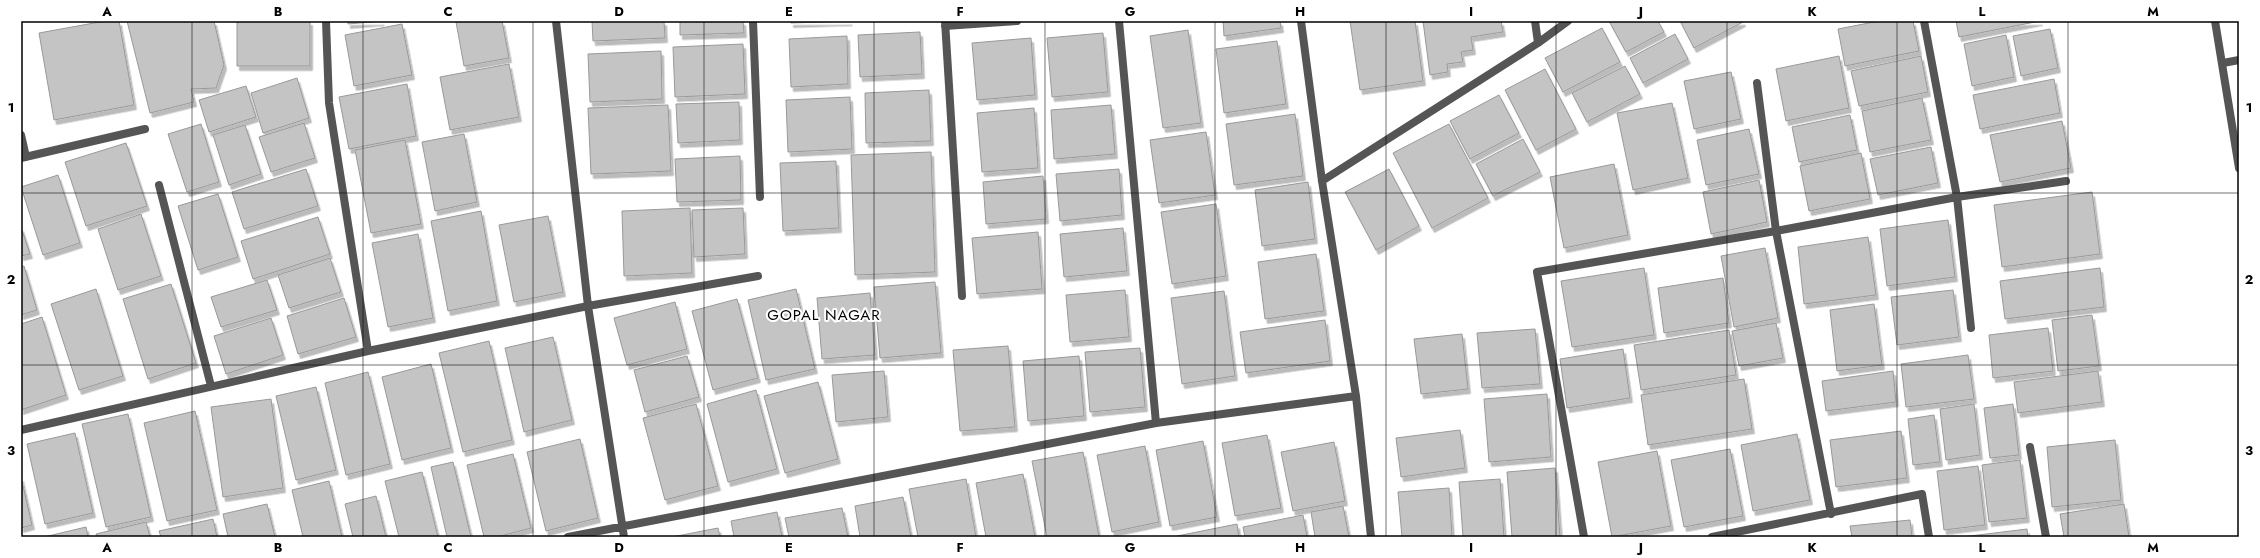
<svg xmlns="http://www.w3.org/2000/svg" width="2260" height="558" font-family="Jost,sans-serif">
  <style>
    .building { fill: #c4c4c4; stroke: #999; filter: url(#shadow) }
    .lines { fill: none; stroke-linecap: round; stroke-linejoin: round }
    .street { stroke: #555; stroke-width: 8 }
    .grid { fill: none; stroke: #000; stroke-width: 1; stroke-opacity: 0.55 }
    .labels { text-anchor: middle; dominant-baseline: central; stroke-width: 4; stroke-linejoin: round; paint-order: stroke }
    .neighbourhood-label { font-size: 15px; letter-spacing: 1px; fill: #000; stroke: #fff }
    .neatline { fill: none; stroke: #000; stroke-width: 1.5 }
    .grid-label { font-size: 13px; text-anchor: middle; font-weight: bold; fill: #000 }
  </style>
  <defs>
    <filter id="shadow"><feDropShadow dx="2.5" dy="4.5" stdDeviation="0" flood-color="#0004"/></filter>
  </defs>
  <rect width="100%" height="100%" fill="#fff"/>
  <path class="building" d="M 105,21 L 119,21 L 134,105 L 54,120 L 39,33 Z
    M 127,21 L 214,21 L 224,65 L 216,88 L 191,89 L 194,102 L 150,113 Z
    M 237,21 L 310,21 L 310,66 L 237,66 Z
    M 348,21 L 382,21 L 348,24 Z
    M 463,21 L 502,21 L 509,58 L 464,66 L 456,22 Z
    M 592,21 L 664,21 L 665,38 L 593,41 Z
    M 680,21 L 743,21 L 744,33 L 680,35 Z
    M 791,21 L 850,21 L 791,23 Z
    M 1223,21 L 1280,21 L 1281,28 L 1224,36 Z
    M 1350,21 L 1415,21 L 1423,81 L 1360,90 Z
    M 1423,21 L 1501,21 L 1503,32 L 1471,37 L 1473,50 L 1461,52 L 1463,62 L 1447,64 L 1448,72 L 1430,75 Z
    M 1609,21 L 1658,21 L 1664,32 L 1626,52 Z
    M 1680,21 L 1743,21 L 1743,22 L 1694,48 Z
    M 1879,21 L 1913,21 L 1919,51 L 1845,66 L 1838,29 Z
    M 1956,21 L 2040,21 L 1959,37 Z
    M 402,24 L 412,75 L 354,86 L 345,35 Z
    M 1602,28 L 1620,62 L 1563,92 L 1545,58 Z
    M 2050,29 L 2058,68 L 2021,76 L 2013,36 Z
    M 1188,30 L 1201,123 L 1163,128 L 1150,36 Z
    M 920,32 L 922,74 L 860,77 L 858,35 Z
    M 1103,33 L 1108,92 L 1052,97 L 1047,38 Z
    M 1675,34 L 1688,59 L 1643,83 L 1630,58 Z
    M 2006,35 L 2014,77 L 1972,86 L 1964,44 Z
    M 847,36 L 848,84 L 791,87 L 789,39 Z
    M 1031,38 L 1035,95 L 977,100 L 972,43 Z
    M 1277,41 L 1286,104 L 1224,113 L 1216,49 Z
    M 743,44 L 745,94 L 675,97 L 673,47 Z
    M 661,51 L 662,99 L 590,102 L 588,54 Z
    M 1839,56 L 1849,108 L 1786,121 L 1776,69 Z
    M 1921,56 L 1928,92 L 1859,106 L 1851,71 Z
    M 509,64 L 519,117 L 450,130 L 440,77 Z
    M 1625,66 L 1640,94 L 1587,122 L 1572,93 Z
    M 1545,69 L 1576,129 L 1536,150 L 1505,90 Z
    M 1731,72 L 1741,119 L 1694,129 L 1684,81 Z
    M 297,78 L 309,118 L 263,133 L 251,93 Z
    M 2054,79 L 2060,113 L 1980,129 L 1973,95 Z
    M 407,84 L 416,136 L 349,149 L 339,97 Z
    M 246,86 L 256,117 L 209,132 L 199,100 Z
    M 929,90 L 931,141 L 866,143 L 865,93 Z
    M 1499,95 L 1519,133 L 1470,159 L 1450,121 Z
    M 850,97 L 852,149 L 788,152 L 786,100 Z
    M 1922,98 L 1931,140 L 1870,152 L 1862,111 Z
    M 739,102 L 740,140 L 678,143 L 676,104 Z
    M 1672,103 L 1688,178 L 1633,190 L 1617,113 Z
    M 668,105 L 671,171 L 591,174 L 588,108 Z
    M 1111,105 L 1115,154 L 1054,159 L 1051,110 Z
    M 1034,108 L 1038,168 L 982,172 L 977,113 Z
    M 1295,114 L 1303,176 L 1234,185 L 1226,124 Z
    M 1850,115 L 1857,150 L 1799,162 L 1792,127 Z
    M 2062,121 L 2071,168 L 2000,182 L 1990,135 Z
    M 304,123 L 315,158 L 271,172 L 259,137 Z
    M 201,124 L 219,182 L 187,192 L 168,134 Z
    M 1449,124 L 1488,198 L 1432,228 L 1393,153 Z
    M 245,125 L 261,174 L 229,185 L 213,135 Z
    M 1749,129 L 1759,174 L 1706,185 L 1697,140 Z
    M 1206,132 L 1215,195 L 1159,203 L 1150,140 Z
    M 464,134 L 477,202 L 435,211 L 422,142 Z
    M 1523,139 L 1540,172 L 1493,196 L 1476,164 Z
    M 405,140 L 421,224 L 371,233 L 355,150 Z
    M 126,143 L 147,206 L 86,226 L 65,162 Z
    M 1931,147 L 1938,183 L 1878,195 L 1870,159 Z
    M 931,152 L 935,272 L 855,275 L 851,155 Z
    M 1861,153 L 1870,199 L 1809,211 L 1800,166 Z
    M 740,156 L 741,200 L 677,202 L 675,159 Z
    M 836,161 L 839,228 L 783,231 L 780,163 Z
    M 1614,164 L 1628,235 L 1564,248 L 1550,177 Z
    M 306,169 L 318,206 L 244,229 L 232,192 Z
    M 1119,169 L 1122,215 L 1060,221 L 1056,174 Z
    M 1389,169 L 1419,226 L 1376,250 L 1345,192 Z
    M 58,175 L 80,243 L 43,255 L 21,187 Z
    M 1043,176 L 1046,219 L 986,224 L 983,182 Z
    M 1759,180 L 1767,222 L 1711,234 L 1703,192 Z
    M 1308,182 L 1315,239 L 1262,246 L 1255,190 Z
    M 2092,192 L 2100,254 L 2002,267 L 1994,205 Z
    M 218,194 L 238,257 L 198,270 L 178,206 Z
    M 1216,204 L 1226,276 L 1172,284 L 1161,212 Z
    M 690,208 L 692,273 L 624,276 L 622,211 Z
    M 743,208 L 745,254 L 694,257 L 692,210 Z
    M 481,211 L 497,301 L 448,311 L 431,221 Z
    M 141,214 L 161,276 L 118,290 L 98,229 Z
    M 548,216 L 563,292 L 514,302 L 499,225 Z
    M 318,217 L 330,254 L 253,279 L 241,241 Z
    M 1948,220 L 1955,277 L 1887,286 L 1880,229 Z
    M 21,227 L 30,254 L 21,256 Z
    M 1123,228 L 1127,271 L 1064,277 L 1060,234 Z
    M 1038,232 L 1042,289 L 977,294 L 972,238 Z
    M 418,234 L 433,318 L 388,327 L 372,243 Z
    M 1868,237 L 1876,295 L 1804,304 L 1798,247 Z
    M 1765,248 L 1778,318 L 1734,327 L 1721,256 Z
    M 1316,254 L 1324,311 L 1265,319 L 1258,262 Z
    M 330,258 L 341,292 L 289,308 L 278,275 Z
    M 24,266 L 37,310 L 21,315 L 21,267 Z
    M 1644,268 L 1654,335 L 1572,347 L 1561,281 Z
    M 2100,268 L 2104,307 L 2005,319 L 2000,281 Z
    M 1723,278 L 1729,323 L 1664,333 L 1658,288 Z
    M 267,280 L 277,310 L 221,327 L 211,297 Z
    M 935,282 L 941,353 L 880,358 L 874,287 Z
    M 171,284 L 196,363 L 148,379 L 123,299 Z
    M 96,289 L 123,376 L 79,390 L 51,304 Z
    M 796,289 L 815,369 L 766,380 L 748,300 Z
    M 1125,290 L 1129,337 L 1070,342 L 1066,295 Z
    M 1953,290 L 1959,337 L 1897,345 L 1891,297 Z
    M 1224,291 L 1235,376 L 1182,384 L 1171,298 Z
    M 870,293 L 875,355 L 822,359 L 817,298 Z
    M 344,298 L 356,337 L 298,354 L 287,316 Z
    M 737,299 L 758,378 L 713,390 L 692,311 Z
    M 675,302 L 687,349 L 627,365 L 614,318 Z
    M 1874,304 L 1882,365 L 1837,371 L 1830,310 Z
    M 2092,315 L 2099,366 L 2058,371 L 2052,320 Z
    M 42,317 L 66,395 L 21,410 L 21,324 Z
    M 271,318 L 283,355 L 226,374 L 214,336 Z
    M 1325,320 L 1330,361 L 1246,373 L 1240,332 Z
    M 1776,323 L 1783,358 L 1739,366 L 1732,331 Z
    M 2048,328 L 2053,371 L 1993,378 L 1989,335 Z
    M 1535,329 L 1540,384 L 1482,388 L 1477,333 Z
    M 1729,330 L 1736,375 L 1641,390 L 1634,345 Z
    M 1462,334 L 1468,389 L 1421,394 L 1414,339 Z
    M 553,337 L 572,420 L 524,432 L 505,348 Z
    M 489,341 L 512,440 L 463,452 L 439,353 Z
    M 1008,346 L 1015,427 L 960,431 L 953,350 Z
    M 1140,348 L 1145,407 L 1090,412 L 1085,352 Z
    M 1623,349 L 1630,398 L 1567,408 L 1560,359 Z
    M 1968,355 L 1974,399 L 1906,407 L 1901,364 Z
    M 687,356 L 699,397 L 645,412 L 634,370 Z
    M 1079,356 L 1084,416 L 1028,421 L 1023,361 Z
    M 431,364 L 451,448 L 402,460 L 382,377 Z
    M 884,371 L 888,417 L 836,422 L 832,375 Z
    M 1893,371 L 1896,402 L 1826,411 L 1822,381 Z
    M 2098,371 L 2102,402 L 2018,413 L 2014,382 Z
    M 368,372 L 390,464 L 346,475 L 325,383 Z
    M 1744,379 L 1752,429 L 1648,445 L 1641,395 Z
    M 818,382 L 838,459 L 785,473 L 764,396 Z
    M 316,387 L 336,470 L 296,480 L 276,396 Z
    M 756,390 L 777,469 L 728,482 L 707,404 Z
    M 1547,394 L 1551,457 L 1489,462 L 1484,399 Z
    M 271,399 L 283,488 L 223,497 L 211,407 Z
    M 696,404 L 718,486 L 665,500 L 643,418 Z
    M 1974,404 L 1980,455 L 1946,460 L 1940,409 Z
    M 2013,404 L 2019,455 L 1990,458 L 1984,408 Z
    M 195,411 L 217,510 L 167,521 L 144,423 Z
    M 128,414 L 151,517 L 106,527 L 82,424 Z
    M 1934,415 L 1940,462 L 1913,465 L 1908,419 Z
    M 1460,430 L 1465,468 L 1401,477 L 1396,438 Z
    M 1901,431 L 1907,478 L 1836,487 L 1830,440 Z
    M 75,433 L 93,513 L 45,524 L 27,444 Z
    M 1797,434 L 1810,500 L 1753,511 L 1741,445 Z
    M 1267,435 L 1281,508 L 1235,516 L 1222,443 Z
    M 580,439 L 598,518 L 546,531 L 527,452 Z
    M 2115,440 L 2121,500 L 2052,507 L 2047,447 Z
    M 1203,441 L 1217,517 L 1170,526 L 1156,450 Z
    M 1334,442 L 1345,501 L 1293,511 L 1281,452 Z
    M 1145,446 L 1159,522 L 1112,532 L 1097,455 Z
    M 1730,449 L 1743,516 L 1684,527 L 1671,460 Z
    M 1657,451 L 1671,526 L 1612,537 L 1598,462 Z
    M 1083,452 L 1099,537 L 1047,537 L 1032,461 Z
    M 513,454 L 531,528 L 497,537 L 484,537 L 467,465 Z
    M 2020,460 L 2027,518 L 1989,522 L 1982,465 Z
    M 453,462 L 471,537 L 447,537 L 431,467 Z
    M 1978,466 L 1985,525 L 1944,530 L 1937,471 Z
    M 1555,468 L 1560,537 L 1512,537 L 1507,472 Z
    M 422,472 L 438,537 L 399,537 L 385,481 Z
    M 1023,474 L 1035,537 L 986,537 L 976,483 Z
    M 21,477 L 32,525 L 21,528 Z
    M 966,479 L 976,537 L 918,537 L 909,489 Z
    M 1500,479 L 1504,537 L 1463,537 L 1459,482 Z
    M 329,481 L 342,537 L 303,537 L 292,490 Z
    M 1449,488 L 1452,537 L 1402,537 L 1398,492 Z
    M 376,496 L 386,537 L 353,537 L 345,504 Z
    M 903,497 L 911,537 L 860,537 L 855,506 Z
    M 267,504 L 275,537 L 228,537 L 223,514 Z
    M 2124,504 L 2129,537 L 2064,537 L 2060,514 Z
    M 1343,506 L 1349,537 L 1315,537 L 1311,512 Z
    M 842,508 L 848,537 L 789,537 L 785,518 Z
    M 777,512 L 782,537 L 734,537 L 731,521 Z
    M 1303,515 L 1307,537 L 1245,537 L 1243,527 Z
    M 213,519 L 217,537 L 161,537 L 159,531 Z
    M 1910,520 L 1912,537 L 1852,537 L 1850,526 Z
    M 146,522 L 150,537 L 97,537 L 96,534 Z
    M 1237,524 L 1239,537 L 1177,537 L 1177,536 Z
    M 86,527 L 88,537 L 44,537 Z
    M 718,528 L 720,537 L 672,537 Z
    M 2027,529 L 2028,537 L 1962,537 Z"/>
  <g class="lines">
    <path class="street" d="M 326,21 L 329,103 L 368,351
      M 556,21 L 588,306 L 624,537
      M 753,21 L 760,197
      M 945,21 L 962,296
      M 1119,21 L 1156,423
      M 1301,21 L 1322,181 L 1356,396 L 1371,537
      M 1535,21 L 1538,43
      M 1924,21 L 1957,197 L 1971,328
      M 2215,21 L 2239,168
      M 945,26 L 1017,21
      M 2223,63 L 2239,60
      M 1757,83 L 1776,231 L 1831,514
      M 21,135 L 26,157
      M 21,158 L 145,129
      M 1322,181 L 1538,43 L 1568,21
      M 159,185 L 211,386
      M 21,430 L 368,351 L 588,306 L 758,276
      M 2030,447 L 2046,537
      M 568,537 L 1156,423 L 1356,396
      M 1584,537 L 1537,272 L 1776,231 L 1957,197 L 2066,181
      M 1712,537 L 1922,494 L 1929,537"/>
  </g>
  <path class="grid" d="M 192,21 L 192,537M 363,21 L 363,537M 533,21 L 533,537M 704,21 L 704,537M 874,21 L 874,537M 1045,21 L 1045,537M 1215,21 L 1215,537M 1386,21 L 1386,537M 1556,21 L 1556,537M 1727,21 L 1727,537M 1897,21 L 1897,537M 2068,21 L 2068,537M 21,193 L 2239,193M 21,365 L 2239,365"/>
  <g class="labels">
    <g class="neighbourhood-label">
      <text x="824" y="315">GOPAL NAGAR</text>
    </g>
  </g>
  <rect width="2260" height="558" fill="none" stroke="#ffffff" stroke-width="44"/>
  <rect x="22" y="22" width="2216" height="514" class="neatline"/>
  <g class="grid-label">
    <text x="107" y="16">A</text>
    <text x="278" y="16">B</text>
    <text x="448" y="16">C</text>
    <text x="619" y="16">D</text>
    <text x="789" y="16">E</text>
    <text x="960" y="16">F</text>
    <text x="1130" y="16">G</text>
    <text x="1300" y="16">H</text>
    <text x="1471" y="16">I</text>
    <text x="1641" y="16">J</text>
    <text x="1812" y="16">K</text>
    <text x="1982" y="16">L</text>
    <text x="2153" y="16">M</text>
    <text x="11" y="112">1</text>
    <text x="2249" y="112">1</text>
    <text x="11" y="284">2</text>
    <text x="2249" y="284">2</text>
    <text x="11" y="455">3</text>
    <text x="2249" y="455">3</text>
    <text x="107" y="552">A</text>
    <text x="278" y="552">B</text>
    <text x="448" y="552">C</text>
    <text x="619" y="552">D</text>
    <text x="789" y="552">E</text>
    <text x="960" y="552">F</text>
    <text x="1130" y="552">G</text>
    <text x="1300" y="552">H</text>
    <text x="1471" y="552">I</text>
    <text x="1641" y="552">J</text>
    <text x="1812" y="552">K</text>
    <text x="1982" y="552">L</text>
    <text x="2153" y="552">M</text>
  </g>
</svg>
